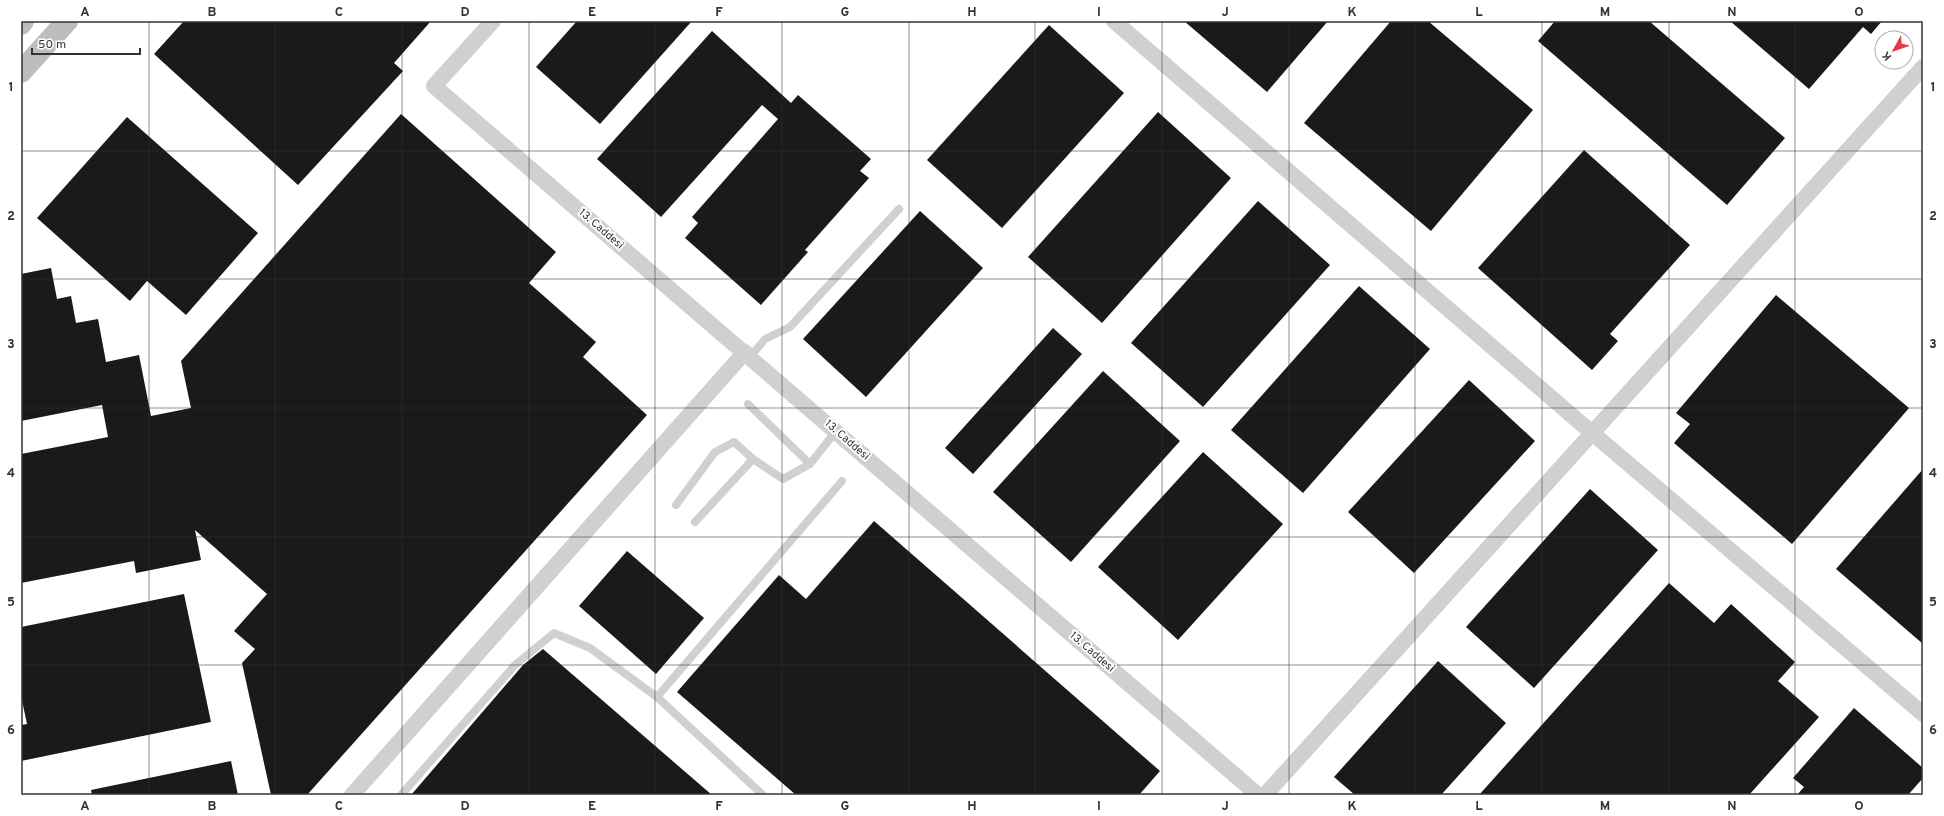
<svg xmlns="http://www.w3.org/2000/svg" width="1944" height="816" font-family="Overpass,sans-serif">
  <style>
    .building { fill: #1a1a1a }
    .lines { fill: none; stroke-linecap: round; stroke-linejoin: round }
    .lane { stroke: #d0d0d0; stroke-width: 8 }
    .street { stroke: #d0d0d0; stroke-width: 16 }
    .secondary { stroke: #bdbdbd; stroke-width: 22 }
    .grid { fill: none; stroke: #333; stroke-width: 1; stroke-opacity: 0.55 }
    .labels { text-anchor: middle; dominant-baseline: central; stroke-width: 4; stroke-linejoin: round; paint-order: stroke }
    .street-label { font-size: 11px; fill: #333; stroke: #fff }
    .neatline { fill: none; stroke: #333; stroke-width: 1.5 }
    .grid-label { font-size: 13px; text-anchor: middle; font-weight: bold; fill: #333 }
  </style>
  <rect width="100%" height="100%" fill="#fff"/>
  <path class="building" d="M 184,21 L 431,21 L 394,63 L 403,71 L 298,185 L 154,54 Z
    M 577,21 L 692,21 L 600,124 L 536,67 Z
    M 1184,21 L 1328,21 L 1267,92 Z
    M 1391,21 L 1428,21 L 1533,110 L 1431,231 L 1304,123 Z
    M 1555,21 L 1649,21 L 1785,138 L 1727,205 L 1538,41 Z
    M 1730,21 L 1882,21 L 1871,34 L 1863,27 L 1809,89 Z
    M 1049,25 L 1124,93 L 1002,228 L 927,160 Z
    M 712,31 L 791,103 L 798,95 L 871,159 L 860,171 L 869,178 L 805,250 L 808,252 L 761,305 L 685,238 L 698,223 L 692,217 L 778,119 L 762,105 L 661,217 L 597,159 Z
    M 1158,112 L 1231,178 L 1102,323 L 1028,257 Z
    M 401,114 L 556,252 L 529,283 L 596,342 L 583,357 L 647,415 L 307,795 L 271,795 L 242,663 L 255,649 L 234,631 L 267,594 L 195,530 L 201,560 L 136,573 L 134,561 L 21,583 L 21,454 L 108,437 L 102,405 L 21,421 L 21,274 L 51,268 L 57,299 L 71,296 L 76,323 L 98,319 L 106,362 L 139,355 L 151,416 L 191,408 L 181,361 Z
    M 127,117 L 258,233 L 186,315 L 147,281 L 130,301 L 37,218 Z
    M 1584,150 L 1690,245 L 1610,334 L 1618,341 L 1592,370 L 1478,268 Z
    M 1258,201 L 1330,265 L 1203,407 L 1131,343 Z
    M 920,211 L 983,268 L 866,397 L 803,339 Z
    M 1359,286 L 1430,349 L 1303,493 L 1231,430 Z
    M 1776,295 L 1909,408 L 1792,544 L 1674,443 L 1690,424 L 1676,413 Z
    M 1053,328 L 1082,354 L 973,474 L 945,448 Z
    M 1103,371 L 1180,441 L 1071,562 L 993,492 Z
    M 1469,380 L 1535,441 L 1414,573 L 1348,512 Z
    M 1203,452 L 1283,524 L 1178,640 L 1098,567 Z
    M 1923,469 L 1923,644 L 1836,569 Z
    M 1590,489 L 1658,550 L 1534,688 L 1466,627 Z
    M 874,521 L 1160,771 L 1139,795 L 796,795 L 677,692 L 779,575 L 806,599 Z
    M 627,551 L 704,618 L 656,674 L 579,606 Z
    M 1669,583 L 1714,623 L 1731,604 L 1795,662 L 1778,681 L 1819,717 L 1749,795 L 1479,795 Z
    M 184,594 L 211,722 L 21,761 L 21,725 L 27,724 L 21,696 L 21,627 Z
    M 543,649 L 712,795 L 411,795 L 523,665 Z
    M 1438,661 L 1506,723 L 1441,795 L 1355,795 L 1334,777 Z
    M 1854,708 L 1923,768 L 1923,778 L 1908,795 L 1797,795 L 1804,787 L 1793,778 Z
    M 231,761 L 238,795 L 92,795 L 91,790 Z"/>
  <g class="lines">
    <path class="lane" d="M 750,357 L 765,339 L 790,327 L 899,209
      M 748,404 L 810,464
      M 676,505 L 715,452 L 734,442 L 753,459 L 783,479 L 810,464 L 836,431
      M 695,522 L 753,459
      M 657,697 L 842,481
      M 401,795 L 515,665 L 554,633 L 590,648 L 657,697 L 763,795"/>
    <path class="street" d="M 493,21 L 434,86 L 1258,795
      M 1114,21 L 1591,432 L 1923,714
      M 352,795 L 745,352
      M 1265,795 L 1923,67"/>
    <path class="secondary" d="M 21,24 L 23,21
      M 21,72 L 67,21"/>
  </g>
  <path class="grid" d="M 149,21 L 149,795M 275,21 L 275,795M 402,21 L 402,795M 529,21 L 529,795M 655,21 L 655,795M 782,21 L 782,795M 909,21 L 909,795M 1035,21 L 1035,795M 1162,21 L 1162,795M 1289,21 L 1289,795M 1415,21 L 1415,795M 1542,21 L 1542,795M 1669,21 L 1669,795M 1795,21 L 1795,795M 21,151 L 1923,151M 21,279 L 1923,279M 21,408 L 1923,408M 21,537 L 1923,537M 21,665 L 1923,665"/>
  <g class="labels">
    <g class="street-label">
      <text transform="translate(601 229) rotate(41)">13. Caddesi</text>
      <text transform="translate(847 440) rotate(41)">13. Caddesi</text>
      <text transform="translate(1092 652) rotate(41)">13. Caddesi</text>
    </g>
  </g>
  <rect width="1944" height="816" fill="none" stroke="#ffffff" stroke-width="44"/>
  <g transform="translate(1894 50) rotate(230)"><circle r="19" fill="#ffffff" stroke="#adadad"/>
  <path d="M0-3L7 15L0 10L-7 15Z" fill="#e63946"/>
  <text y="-6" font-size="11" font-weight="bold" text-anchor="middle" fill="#333333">K</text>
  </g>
  <path d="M32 48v6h108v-6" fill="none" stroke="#333333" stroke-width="2"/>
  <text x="38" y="48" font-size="12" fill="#333333" stroke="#ffffff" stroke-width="3" paint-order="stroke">50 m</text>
  <rect x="22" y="22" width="1900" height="772" class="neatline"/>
  <g class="grid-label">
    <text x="85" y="16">A</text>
    <text x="212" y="16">B</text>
    <text x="339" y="16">C</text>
    <text x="465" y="16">D</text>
    <text x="592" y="16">E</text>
    <text x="719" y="16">F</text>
    <text x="845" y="16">G</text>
    <text x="972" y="16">H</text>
    <text x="1099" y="16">I</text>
    <text x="1225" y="16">J</text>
    <text x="1352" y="16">K</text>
    <text x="1479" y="16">L</text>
    <text x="1605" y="16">M</text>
    <text x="1732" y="16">N</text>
    <text x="1859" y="16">O</text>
    <text x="11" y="91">1</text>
    <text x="1933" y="91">1</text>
    <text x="11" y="220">2</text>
    <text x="1933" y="220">2</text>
    <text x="11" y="348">3</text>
    <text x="1933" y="348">3</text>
    <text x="11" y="477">4</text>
    <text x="1933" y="477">4</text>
    <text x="11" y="606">5</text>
    <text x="1933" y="606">5</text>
    <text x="11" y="734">6</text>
    <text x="1933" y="734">6</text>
    <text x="85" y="810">A</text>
    <text x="212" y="810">B</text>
    <text x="339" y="810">C</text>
    <text x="465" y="810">D</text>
    <text x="592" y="810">E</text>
    <text x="719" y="810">F</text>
    <text x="845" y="810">G</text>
    <text x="972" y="810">H</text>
    <text x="1099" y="810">I</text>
    <text x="1225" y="810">J</text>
    <text x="1352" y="810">K</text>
    <text x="1479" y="810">L</text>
    <text x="1605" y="810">M</text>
    <text x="1732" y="810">N</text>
    <text x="1859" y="810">O</text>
  </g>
</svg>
